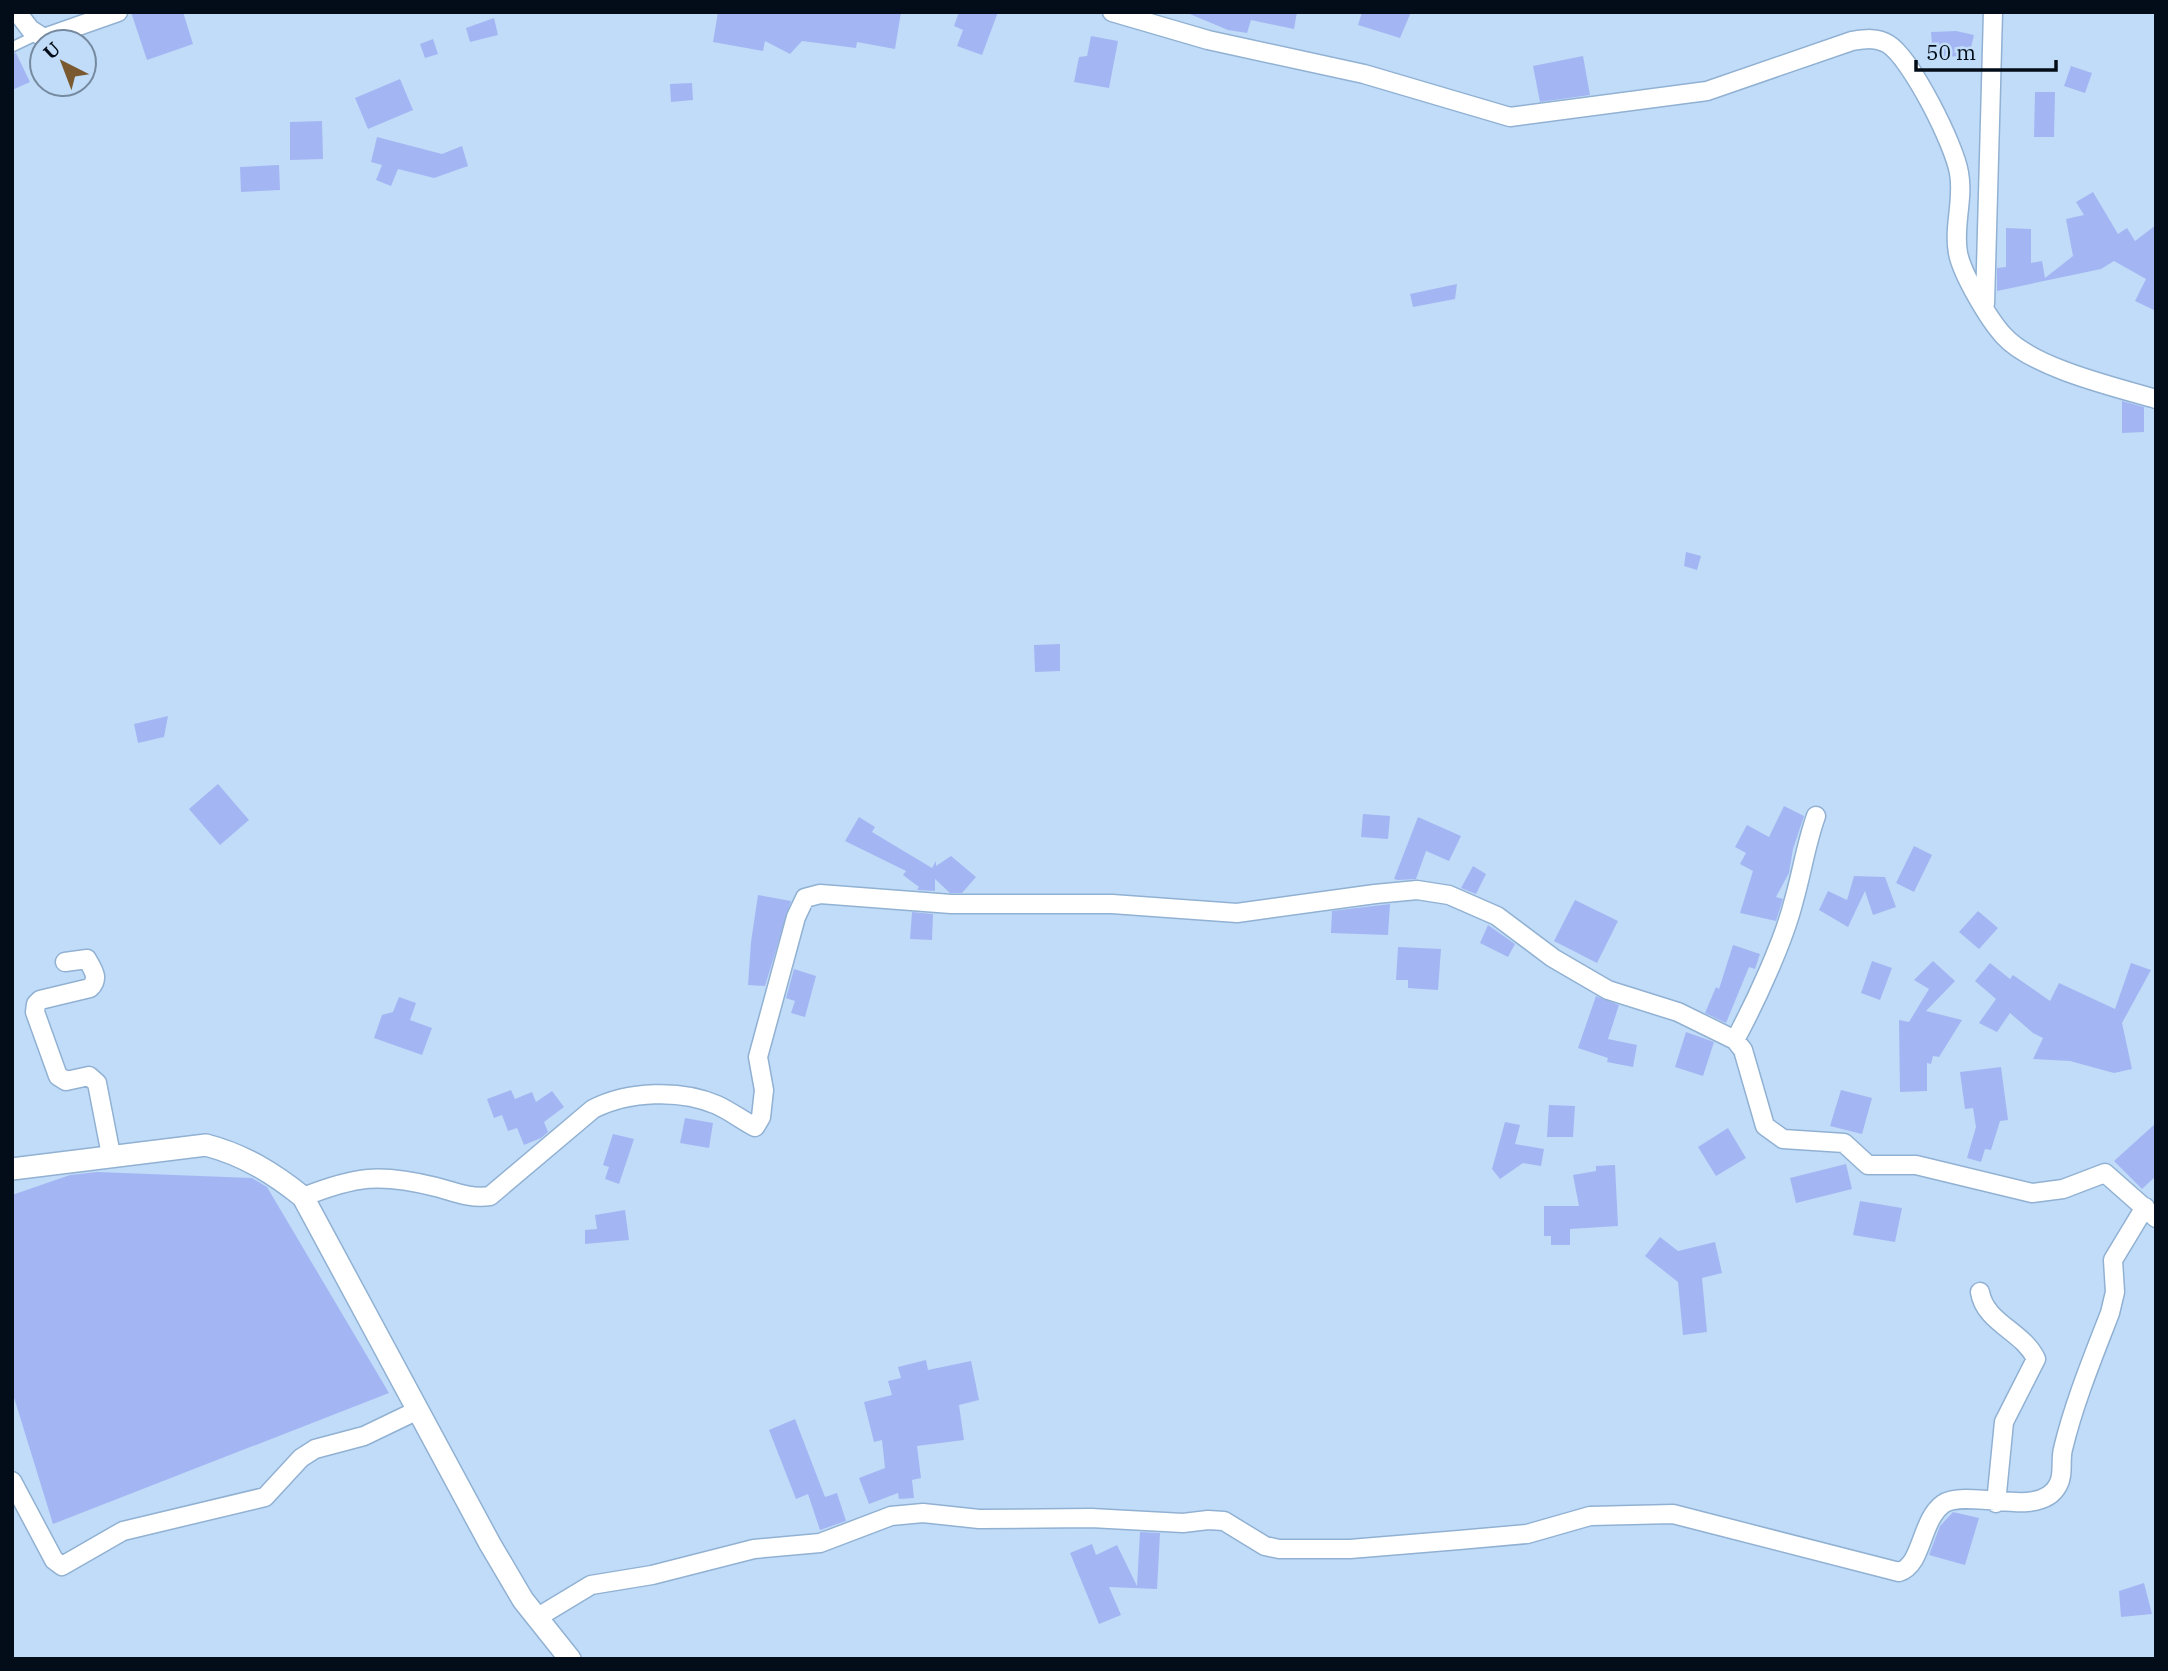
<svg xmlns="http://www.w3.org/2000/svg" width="2168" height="1671" font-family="'IBM Plex Serif',serif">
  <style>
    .building { fill: #a3b6f3 }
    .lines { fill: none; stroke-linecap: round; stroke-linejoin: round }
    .service-casing { stroke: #91b1d3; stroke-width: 12 }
    .minor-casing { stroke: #91b1d3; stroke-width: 21 }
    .tertiary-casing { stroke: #91b1d3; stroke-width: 24 }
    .service { stroke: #fff; stroke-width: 9 }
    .minor { stroke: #fff; stroke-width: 18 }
    .tertiary { stroke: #fff; stroke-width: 21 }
  </style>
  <rect width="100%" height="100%" fill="#c1dcf8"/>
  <path class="building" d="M 131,12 L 183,12 L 193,44 L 147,60 Z
    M 718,12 L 901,12 L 895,49 L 857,42 L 856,48 L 802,41 L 790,54 L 765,41 L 763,51 L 713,42 Z
    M 959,12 L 998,12 L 982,55 L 957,46 L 963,30 L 954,26 Z
    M 1185,12 L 1297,12 L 1294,29 L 1251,20 L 1247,33 L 1228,30 Z
    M 1362,12 L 1411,12 L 1400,38 L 1358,25 Z
    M 494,18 L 498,35 L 470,42 L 466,28 Z
    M 1956,31 L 1974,35 L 1969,56 L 1933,57 L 1931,32 Z
    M 1091,36 L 1118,41 L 1109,88 L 1074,82 L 1079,57 L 1087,56 Z
    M 433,39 L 438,54 L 425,58 L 420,44 Z
    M 16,53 L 30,82 L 12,90 L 12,54 Z
    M 1583,56 L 1590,95 L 1540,102 L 1533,66 Z
    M 2071,66 L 2092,73 L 2085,93 L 2064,86 Z
    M 400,79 L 413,110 L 368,129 L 355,98 Z
    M 692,83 L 693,100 L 671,102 L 670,84 Z
    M 2035,92 L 2055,92 L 2054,137 L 2034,137 Z
    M 322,121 L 323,159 L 290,160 L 290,122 Z
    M 377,137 L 442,154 L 462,146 L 468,166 L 434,178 L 398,169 L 391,186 L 376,180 L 382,165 L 371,162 Z
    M 279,165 L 280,190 L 241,192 L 240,167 Z
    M 2093,192 L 2118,234 L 2127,228 L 2135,241 L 2156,225 L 2156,311 L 2135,301 L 2146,279 L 2114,261 L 2101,269 L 1997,291 L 1997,268 L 2006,267 L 2006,228 L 2031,229 L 2031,263 L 2042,261 L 2045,278 L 2073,256 L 2066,219 L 2084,215 L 2076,202 Z
    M 1457,284 L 1455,299 L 1413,307 L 1410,294 Z
    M 2122,401 L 2144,407 L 2144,432 L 2122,433 Z
    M 1686,552 L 1701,556 L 1697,570 L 1684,566 Z
    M 1060,644 L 1060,671 L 1035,672 L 1034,645 Z
    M 168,716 L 164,737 L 138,743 L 134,724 Z
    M 218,784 L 249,820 L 220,845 L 189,809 Z
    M 1784,806 L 1804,816 L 1793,849 L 1789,873 L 1776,897 L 1783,899 L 1776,921 L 1740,913 L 1753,871 L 1740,864 L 1746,853 L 1735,847 L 1747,825 L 1769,837 Z
    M 1363,814 L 1390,816 L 1388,839 L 1361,837 Z
    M 859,817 L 875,827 L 872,832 L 932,868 L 936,861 L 936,866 L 951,856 L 976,877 L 962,893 L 950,893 L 935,879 L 935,891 L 917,890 L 919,887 L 903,875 L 906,871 L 845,841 Z
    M 1418,817 L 1461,836 L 1449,861 L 1426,851 L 1416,879 L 1398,880 L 1394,879 Z
    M 1914,846 L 1932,855 L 1914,892 L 1896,883 Z
    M 1473,866 L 1486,874 L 1476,894 L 1461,888 Z
    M 1854,876 L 1885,877 L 1896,907 L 1873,915 L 1865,891 L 1848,927 L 1819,910 L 1828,891 L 1847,900 Z
    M 758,895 L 791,901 L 765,986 L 748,985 L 751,942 Z
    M 1575,900 L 1618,921 L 1597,963 L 1554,941 Z
    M 1390,904 L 1388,935 L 1331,933 L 1332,911 Z
    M 1978,911 L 1998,928 L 1979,949 L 1959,932 Z
    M 912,912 L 933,914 L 932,940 L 910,939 Z
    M 1488,925 L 1515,944 L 1508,957 L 1480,943 Z
    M 1733,945 L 1760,954 L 1755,969 L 1749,967 L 1726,1023 L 1705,1013 L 1716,987 L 1719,989 Z
    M 1398,947 L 1441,949 L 1438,990 L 1408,988 L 1408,980 L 1396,980 Z
    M 1872,961 L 1892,968 L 1880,1000 L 1861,993 Z
    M 1933,961 L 1955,981 L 1926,1011 L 1962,1020 L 1939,1057 L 1933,1056 L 1931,1064 L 1927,1063 L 1927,1091 L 1900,1092 L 1899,1020 L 1909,1022 L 1929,989 L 1914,980 Z
    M 1990,963 L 2010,979 L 2013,975 L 2050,1001 L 2059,983 L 2115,1009 L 2131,963 L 2151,970 L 2122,1023 L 2132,1069 L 2114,1073 L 2070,1061 L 2033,1059 L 2043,1038 L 2033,1033 L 2010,1013 L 1997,1032 L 1979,1023 L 1996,999 L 1975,981 Z
    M 794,969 L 816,976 L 805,1017 L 791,1013 L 795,1001 L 786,998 Z
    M 1596,996 L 1619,1005 L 1608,1039 L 1637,1045 L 1633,1067 L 1607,1062 L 1608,1058 L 1578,1048 Z
    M 399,997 L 416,1003 L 410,1020 L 432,1028 L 422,1055 L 374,1038 L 382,1015 L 393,1012 Z
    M 1686,1032 L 1714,1042 L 1703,1076 L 1675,1067 Z
    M 2001,1067 L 2008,1120 L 2000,1121 L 1991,1150 L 1985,1149 L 1981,1162 L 1967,1158 L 1976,1127 L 1973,1108 L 1965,1109 L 1960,1072 Z
    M 511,1090 L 515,1099 L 532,1092 L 536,1102 L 552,1091 L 564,1107 L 544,1122 L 548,1132 L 541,1138 L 524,1145 L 517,1128 L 508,1131 L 502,1115 L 494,1118 L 487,1099 Z
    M 1841,1090 L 1872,1098 L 1862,1134 L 1830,1126 Z
    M 1549,1105 L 1575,1106 L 1573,1137 L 1547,1137 Z
    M 685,1118 L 713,1123 L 709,1148 L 680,1143 Z
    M 1505,1122 L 1520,1125 L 1515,1144 L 1544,1149 L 1541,1166 L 1523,1163 L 1500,1179 L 1492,1169 Z
    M 2156,1123 L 2156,1176 L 2142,1189 L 2114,1161 Z
    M 1728,1128 L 1746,1158 L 1716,1176 L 1698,1147 Z
    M 613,1134 L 634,1139 L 619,1184 L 605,1179 L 609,1167 L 603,1165 Z
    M 1846,1164 L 1852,1189 L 1796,1203 L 1790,1178 Z
    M 1615,1165 L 1618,1226 L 1570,1229 L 1570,1245 L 1551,1245 L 1551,1236 L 1544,1236 L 1544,1206 L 1579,1206 L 1573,1175 L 1596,1171 L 1596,1166 Z
    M 97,1172 L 252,1178 L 267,1187 L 389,1393 L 53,1524 L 12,1391 L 12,1195 L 70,1175 Z
    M 1860,1201 L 1902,1208 L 1895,1242 L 1853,1235 Z
    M 625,1210 L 629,1240 L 585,1244 L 585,1230 L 597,1229 L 595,1215 Z
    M 1660,1237 L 1678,1251 L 1715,1242 L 1722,1273 L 1702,1278 L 1707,1332 L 1683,1335 L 1678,1282 L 1645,1256 Z
    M 926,1360 L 928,1370 L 971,1361 L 979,1400 L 959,1405 L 964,1440 L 917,1446 L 921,1478 L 912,1480 L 914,1498 L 899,1499 L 898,1493 L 869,1504 L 859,1478 L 885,1468 L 882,1440 L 874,1442 L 864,1402 L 892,1395 L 888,1381 L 901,1378 L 898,1367 Z
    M 795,1419 L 825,1497 L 837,1493 L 846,1521 L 820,1530 L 808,1494 L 796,1499 L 769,1430 Z
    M 1953,1512 L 1979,1518 L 1965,1565 L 1929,1555 L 1940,1526 Z
    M 1140,1532 L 1160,1533 L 1157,1589 L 1109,1587 L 1121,1615 L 1099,1624 L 1070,1553 L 1092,1544 L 1096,1555 L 1117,1545 L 1137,1586 Z
    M 2144,1583 L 2152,1614 L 2121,1617 L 2119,1591 Z"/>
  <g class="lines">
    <g class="service-casing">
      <path id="service" d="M 12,47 L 37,35"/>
    </g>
    <g class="minor-casing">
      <path id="minor" d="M 17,12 L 30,29 L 44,38 L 118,12
        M 1112,12 L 1208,40 L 1364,74 L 1510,117 L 1707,91 L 1852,41 C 1865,39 1877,37 1888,44 C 1911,58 1955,146 1959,173 C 1964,199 1953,227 1958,253 C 1962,274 1989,320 2004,336 C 2033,368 2115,387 2156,399
        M 1985,304 L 1993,12
        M 1816,816 C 1806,844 1802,872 1794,900 C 1784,941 1755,1003 1735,1040 L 1743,1050 L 1765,1126 L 1783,1139 L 1844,1143 L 1868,1165 L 1916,1165 L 2032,1193 L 2063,1189 L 2105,1173 L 2156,1218
        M 65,962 L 87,959 C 93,970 100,978 90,988 L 40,1000 L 36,1004 L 35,1012 L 58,1076 L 66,1081 L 89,1076 L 97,1083 L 111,1155
        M 303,1197 C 356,1176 380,1173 436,1187 C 455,1192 470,1199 490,1196 L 593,1109 C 628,1091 681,1089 717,1105 C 730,1111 742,1120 755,1127 L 761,1117 L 764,1090 L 758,1057 L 796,917 L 805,898 L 820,894 L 951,904 L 1112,904 L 1237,913 L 1375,894 L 1417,890 L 1449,895 L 1497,916 L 1553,958 L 1608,990 L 1678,1012 L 1735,1040
        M 1980,1292 C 1985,1323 2023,1331 2036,1359 L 2004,1422 L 1996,1503
        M 12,1481 L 54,1560 L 62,1566 L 123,1531 L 265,1497 L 301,1458 L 315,1449 L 364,1436 L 416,1411
        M 538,1617 L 591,1585 L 652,1575 L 754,1549 L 820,1543 L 891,1516 L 923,1513 L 979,1519 L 1091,1518 L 1183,1523 L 1208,1520 L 1224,1521 L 1265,1546 L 1279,1549 L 1350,1549 L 1459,1540 L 1527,1534 L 1590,1516 L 1673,1514 L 1899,1572 C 1923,1565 1920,1521 1943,1504 C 1958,1493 2005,1504 2027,1502 C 2039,1501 2052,1497 2058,1485 C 2064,1475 2060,1460 2063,1449 C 2074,1403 2093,1357 2110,1313 L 2115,1292 L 2113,1260 L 2145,1207"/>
    </g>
    <g class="tertiary-casing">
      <path id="tertiary" d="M 12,1169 L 206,1145 C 244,1155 273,1173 303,1197 L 490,1544 L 523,1600 L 570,1659"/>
    </g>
    <use href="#service" class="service"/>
    <use href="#minor" class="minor"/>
    <use href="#tertiary" class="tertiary"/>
  </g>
  <rect width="2168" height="1671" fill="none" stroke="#030d19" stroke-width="28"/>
  <g transform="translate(63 63) rotate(318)"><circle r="33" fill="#c1dcf8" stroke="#75899f" stroke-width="2"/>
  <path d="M0-5L12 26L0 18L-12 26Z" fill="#7a5930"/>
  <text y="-10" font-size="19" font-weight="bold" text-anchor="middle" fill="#030d19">U</text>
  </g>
  <path d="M1916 60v10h140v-10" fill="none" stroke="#030d19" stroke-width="3.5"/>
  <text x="1926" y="60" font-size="21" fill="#030d19" stroke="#c1dcf8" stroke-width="5" paint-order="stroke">50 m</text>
</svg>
